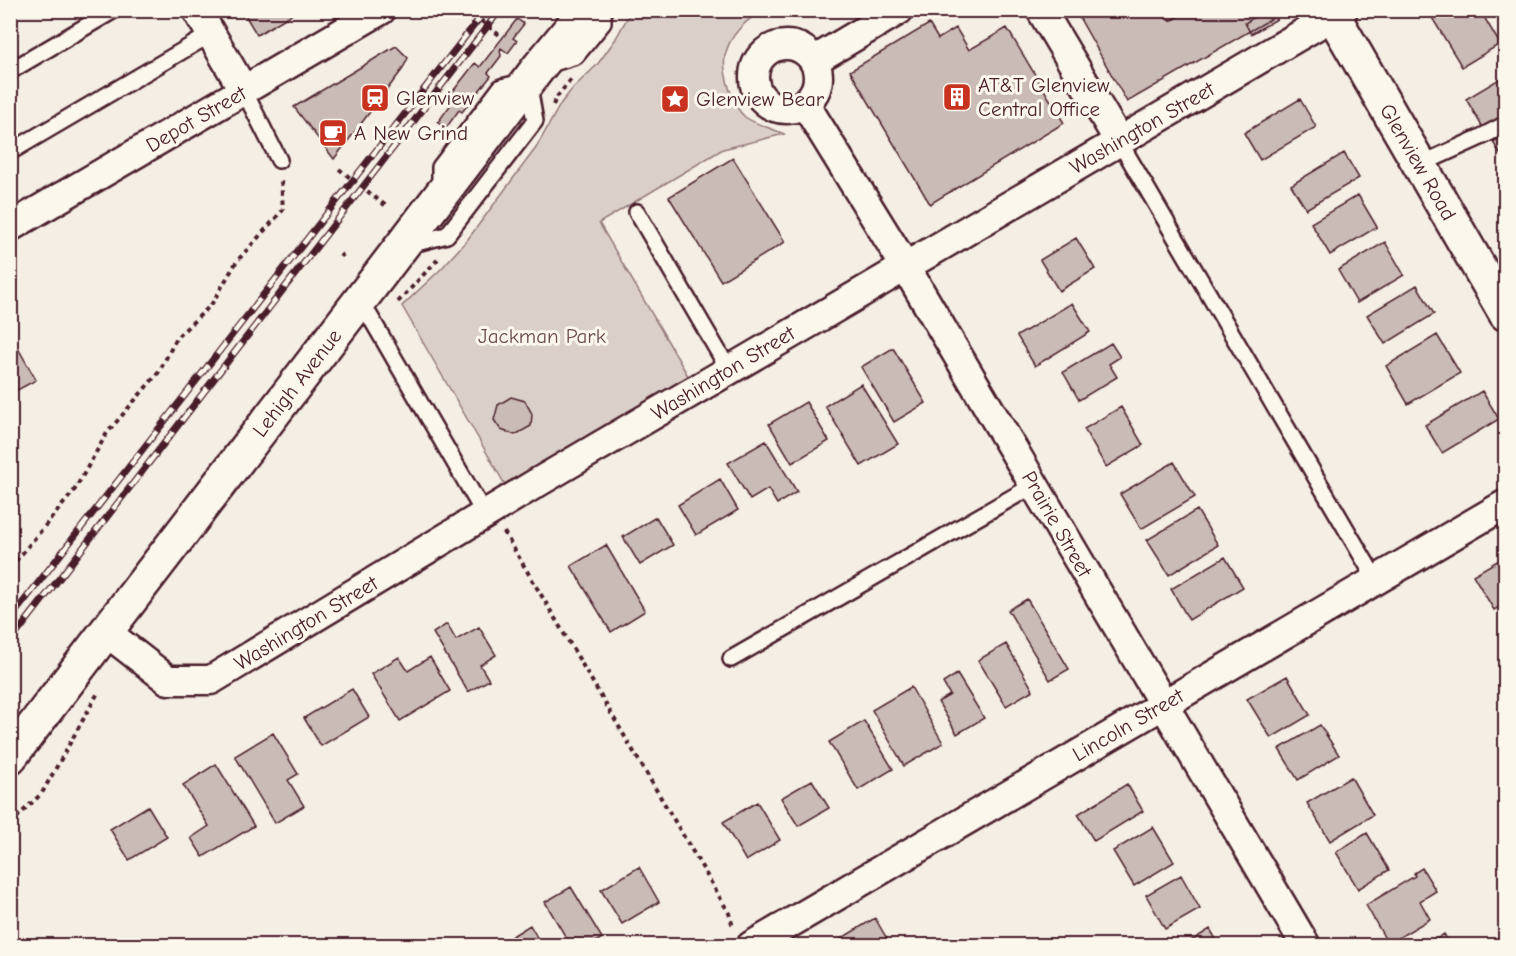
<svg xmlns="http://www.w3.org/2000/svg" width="1516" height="956" font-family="'Comic Neue',sans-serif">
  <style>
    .green { fill: #dbd0c9; stroke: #92787a; stroke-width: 1.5 }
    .building { fill: #cabbb6; stroke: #4a1f2b; stroke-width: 1.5 }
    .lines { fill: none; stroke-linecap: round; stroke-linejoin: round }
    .service-casing { stroke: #4a1f2b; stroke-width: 20 }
    .minor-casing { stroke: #4a1f2b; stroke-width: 33 }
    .tertiary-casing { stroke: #4a1f2b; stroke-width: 38 }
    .secondary-casing { stroke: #4a1f2b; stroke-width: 38 }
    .path { stroke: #4a1f2b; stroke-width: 4; stroke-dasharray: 4.5 4.5; stroke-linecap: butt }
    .service { stroke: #fbf7ec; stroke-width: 15 }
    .minor { stroke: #fbf7ec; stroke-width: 28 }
    .tertiary { stroke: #fbf7ec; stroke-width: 33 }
    .secondary { stroke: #fbf7ec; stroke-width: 33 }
    .rail-casing { stroke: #4a1f2b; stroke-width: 7 }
    .rail { stroke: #fbf7ec; stroke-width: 4.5; stroke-dasharray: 14; stroke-linecap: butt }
    .labels { text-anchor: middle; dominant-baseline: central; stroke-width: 6; stroke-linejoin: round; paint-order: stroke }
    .poi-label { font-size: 21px; fill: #4a1f2b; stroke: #fbf7ec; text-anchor: start }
    .street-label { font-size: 21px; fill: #4a1f2b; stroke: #fbf7ec }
    .park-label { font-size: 21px; fill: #6e4b52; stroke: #fbf7ec }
  </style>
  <rect width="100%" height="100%" fill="#f4eee4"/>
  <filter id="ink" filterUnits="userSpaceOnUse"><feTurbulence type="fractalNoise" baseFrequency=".0167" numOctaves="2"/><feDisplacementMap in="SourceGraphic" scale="12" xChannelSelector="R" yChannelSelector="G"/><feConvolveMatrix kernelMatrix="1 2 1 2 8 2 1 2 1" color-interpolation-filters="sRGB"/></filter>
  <g filter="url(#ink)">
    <path class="green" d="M 631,11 L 763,11 C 746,19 729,36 725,56 C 722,72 733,107 745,117 C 754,124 774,129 784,134 L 723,149 L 599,223 L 691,381 L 507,488 L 402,306 L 441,269 L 468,239 L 536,148 L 561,103 L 573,88 L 597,65 L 615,40 Z"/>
    <path class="building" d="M 242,10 L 299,10 L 257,35 Z
      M 1075,10 L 1273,10 L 1276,16 L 1127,102 Z
      M 1265,10 L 1271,10 L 1277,19 L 1251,34 L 1245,23 Z
      M 1440,10 L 1480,10 L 1500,44 L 1462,67 L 1431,16 Z
      M 517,19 L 524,24 L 513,38 L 517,41 L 508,53 L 501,48 L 500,50 L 501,56 L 488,73 L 491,76 L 462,112 L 459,110 L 446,128 L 438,122 L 452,103 L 447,99 L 475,63 L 480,67 Z
      M 929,24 L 938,39 L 956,28 L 969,50 L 1007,28 L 1064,123 L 930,204 L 850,71 Z
      M 396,46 L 408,58 L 402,70 L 334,159 L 294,107 Z
      M 1506,75 L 1506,114 L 1483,128 L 1466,99 Z
      M 1300,99 L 1316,127 L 1260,160 L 1244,133 Z
      M 1506,135 L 1506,151 L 1500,154 L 1493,142 Z
      M 1344,153 L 1359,178 L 1306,209 L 1291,185 Z
      M 733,158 L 785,242 L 721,281 L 669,197 Z
      M 1358,195 L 1377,227 L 1330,255 L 1311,223 Z
      M 1076,238 L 1095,269 L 1059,291 L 1040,260 Z
      M 1385,242 L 1404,275 L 1357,303 L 1338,270 Z
      M 1417,285 L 1434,314 L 1385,344 L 1367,315 Z
      M 1072,303 L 1090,332 L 1035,366 L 1017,336 Z
      M 10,334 L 36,380 L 10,394 Z
      M 1437,335 L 1460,373 L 1408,404 L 1386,366 Z
      M 1111,343 L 1120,357 L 1109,364 L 1117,377 L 1079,400 L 1063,372 Z
      M 893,348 L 926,403 L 894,422 L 861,367 Z
      M 861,384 L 898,444 L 861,466 L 825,406 Z
      M 1482,391 L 1499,419 L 1442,453 L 1425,425 Z
      M 511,397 L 525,401 L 532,414 L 531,426 L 515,435 L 501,430 L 494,420 L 498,405 Z
      M 806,402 L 829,441 L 792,463 L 769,424 Z
      M 1121,407 L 1143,445 L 1106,467 L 1084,429 Z
      M 766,441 L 797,492 L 777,504 L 768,489 L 750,500 L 728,463 Z
      M 1174,462 L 1195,497 L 1141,529 L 1120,494 Z
      M 720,479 L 738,510 L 696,535 L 678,505 Z
      M 1197,510 L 1218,545 L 1169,575 L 1147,540 Z
      M 656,517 L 673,545 L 640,565 L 623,537 Z
      M 606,545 L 645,611 L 611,632 L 571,566 Z
      M 1506,556 L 1506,603 L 1494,610 L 1473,575 Z
      M 1225,557 L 1243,587 L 1189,620 L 1171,589 Z
      M 1027,599 L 1069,669 L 1050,680 L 1008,610 Z
      M 447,624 L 456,640 L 479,627 L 496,655 L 480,665 L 489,680 L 468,692 L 433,633 Z
      M 1006,644 L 1033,690 L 1006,706 L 978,660 Z
      M 399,657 L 408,671 L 430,657 L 450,691 L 400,721 L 371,674 Z
      M 957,674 L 984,718 L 957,734 L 938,702 L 950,695 L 943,683 Z
      M 1287,676 L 1310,715 L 1271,738 L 1247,699 Z
      M 911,687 L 943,743 L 904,766 L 872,710 Z
      M 352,689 L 369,717 L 321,746 L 304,718 Z
      M 864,721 L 893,769 L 858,790 L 829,742 Z
      M 1320,725 L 1339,755 L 1298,780 L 1279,749 Z
      M 273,733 L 298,774 L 288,780 L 304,806 L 275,823 L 235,756 Z
      M 216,764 L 254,826 L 203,857 L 191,838 L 209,826 L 183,785 Z
      M 1351,777 L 1373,815 L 1330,841 L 1307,803 Z
      M 812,780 L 829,808 L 798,826 L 781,798 Z
      M 1127,784 L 1143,811 L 1094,841 L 1078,814 Z
      M 757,802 L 780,840 L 746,861 L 723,822 Z
      M 148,806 L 167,837 L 129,860 L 110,829 Z
      M 1153,827 L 1174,862 L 1134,886 L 1113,851 Z
      M 1367,833 L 1389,870 L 1358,889 L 1336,852 Z
      M 639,867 L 659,902 L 622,924 L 601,890 Z
      M 1422,868 L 1436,891 L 1420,901 L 1430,919 L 1388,944 L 1366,905 L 1415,876 L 1414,873 Z
      M 1181,875 L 1200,909 L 1165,929 L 1146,895 Z
      M 571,887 L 602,938 L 589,946 L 571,946 L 545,902 Z
      M 875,918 L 891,946 L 829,946 Z
      M 530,925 L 542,946 L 503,946 L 501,943 Z
      M 1210,929 L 1220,946 L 1183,946 Z
      M 1444,934 L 1451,946 L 1426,946 Z"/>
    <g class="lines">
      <g class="service-casing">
        <path id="service" d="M 1171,10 L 1171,11
          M 547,65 L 576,56 L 603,23 L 603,10
          M 10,71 L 114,10
          M 244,91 L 279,160
          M 1119,141 L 1376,580
          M 10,152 L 211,34
          M 1419,165 L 1481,137 L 1506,124
          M 637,212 L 729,370
          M 409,245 L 447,235 L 535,121 L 528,81 L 501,87 L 440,167 L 440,187
          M 361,301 L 485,515
          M 731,659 L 1034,485"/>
      </g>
      <g class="minor-casing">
        <path id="minor" d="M 197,10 L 244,91
          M 1041,10 L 1119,141
          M754 77a32 32 0 1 1 64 0a32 32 0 1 1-64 0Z
          M 815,60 L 899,10
          M 805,104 L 905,266 L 1306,946
          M 10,227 L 381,10
          M 105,631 L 168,680 L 211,680 L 535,484 L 1343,10
          M 751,946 L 1506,504"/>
      </g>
      <g class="tertiary-casing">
        <path id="tertiary" d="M 10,757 L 539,67 L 586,10"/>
      </g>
      <g class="secondary-casing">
        <path id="secondary" d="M 1330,10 L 1506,314"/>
      </g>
      <path class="path" d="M 467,10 L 502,37
        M 553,105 L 556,98 L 573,77
        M 339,169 L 386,206
        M 340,254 L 345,259
        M 398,302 L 440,257
        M 504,532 L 729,913 L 733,927
        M 10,568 L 74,491 L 107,433 L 159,372 L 177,337 L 211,305 L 237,261 L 283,210 L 281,179
        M 10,824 L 42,793 L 99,691"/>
      <use href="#service" class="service"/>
      <use href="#minor" class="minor"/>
      <use href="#tertiary" class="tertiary"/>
      <use href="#secondary" class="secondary"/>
      <g class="rail-casing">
        <path id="rail" d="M 10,619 L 486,10
          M 10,642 L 500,10"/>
      </g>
      <use href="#rail" class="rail"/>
    </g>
  </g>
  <defs>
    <g id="building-square" transform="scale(1.5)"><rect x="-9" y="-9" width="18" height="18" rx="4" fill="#c8321e" stroke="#fbf7ec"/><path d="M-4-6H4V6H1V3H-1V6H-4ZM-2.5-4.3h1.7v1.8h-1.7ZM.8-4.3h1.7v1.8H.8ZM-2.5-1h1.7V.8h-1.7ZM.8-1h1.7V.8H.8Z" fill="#fff"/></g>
    <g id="station-square" transform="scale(1.5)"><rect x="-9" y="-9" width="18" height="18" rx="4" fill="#c8321e" stroke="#fbf7ec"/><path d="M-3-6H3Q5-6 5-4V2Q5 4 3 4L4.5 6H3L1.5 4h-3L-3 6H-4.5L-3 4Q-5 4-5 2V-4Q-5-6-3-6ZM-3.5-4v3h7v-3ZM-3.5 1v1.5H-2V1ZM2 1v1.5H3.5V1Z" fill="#fff"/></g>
    <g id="sight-square" transform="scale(1.5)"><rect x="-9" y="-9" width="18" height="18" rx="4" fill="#c8321e" stroke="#fbf7ec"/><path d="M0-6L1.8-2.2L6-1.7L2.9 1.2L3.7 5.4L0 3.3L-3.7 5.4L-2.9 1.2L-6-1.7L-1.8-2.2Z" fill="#fff"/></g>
    <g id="cafe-square" transform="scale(1.5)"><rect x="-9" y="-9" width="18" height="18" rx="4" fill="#c8321e" stroke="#fbf7ec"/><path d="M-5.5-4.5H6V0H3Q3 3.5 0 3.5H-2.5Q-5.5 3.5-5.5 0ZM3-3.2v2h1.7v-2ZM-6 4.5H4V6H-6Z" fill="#fff"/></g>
  </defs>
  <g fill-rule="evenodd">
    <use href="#building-square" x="957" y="97"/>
    <use href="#station-square" x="375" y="98"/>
    <use href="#sight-square" x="675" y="99"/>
    <use href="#cafe-square" x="333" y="133"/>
  </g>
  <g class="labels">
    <g class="poi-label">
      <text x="978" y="85">AT&amp;T Glenview<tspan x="978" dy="24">Central Office</tspan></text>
      <text x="396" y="98">Glenview</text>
      <text x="696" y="99">Glenview Bear</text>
      <text x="354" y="133">A New Grind</text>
    </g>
    <g class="street-label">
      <text transform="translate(196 119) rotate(-30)">Depot Street</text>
      <text transform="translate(1142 128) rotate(-30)">Washington Street</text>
      <text transform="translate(1418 162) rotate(60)">Glenview Road</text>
      <text transform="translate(723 373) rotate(-31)">Washington Street</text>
      <text transform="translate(297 383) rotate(-52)">Lehigh Avenue</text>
      <text transform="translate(1057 524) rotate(60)">Prairie Street</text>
      <text transform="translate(306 623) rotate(-31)">Washington Street</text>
      <text transform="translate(1128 725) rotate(-30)">Lincoln Street</text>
    </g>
    <g class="park-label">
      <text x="542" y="336">Jackman Park</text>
    </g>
  </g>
  <rect width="1516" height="956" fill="none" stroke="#fbf7ec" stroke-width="36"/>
  <rect x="18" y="18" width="1480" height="920" fill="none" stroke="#4a1f2b" stroke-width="2" filter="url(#ink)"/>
</svg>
